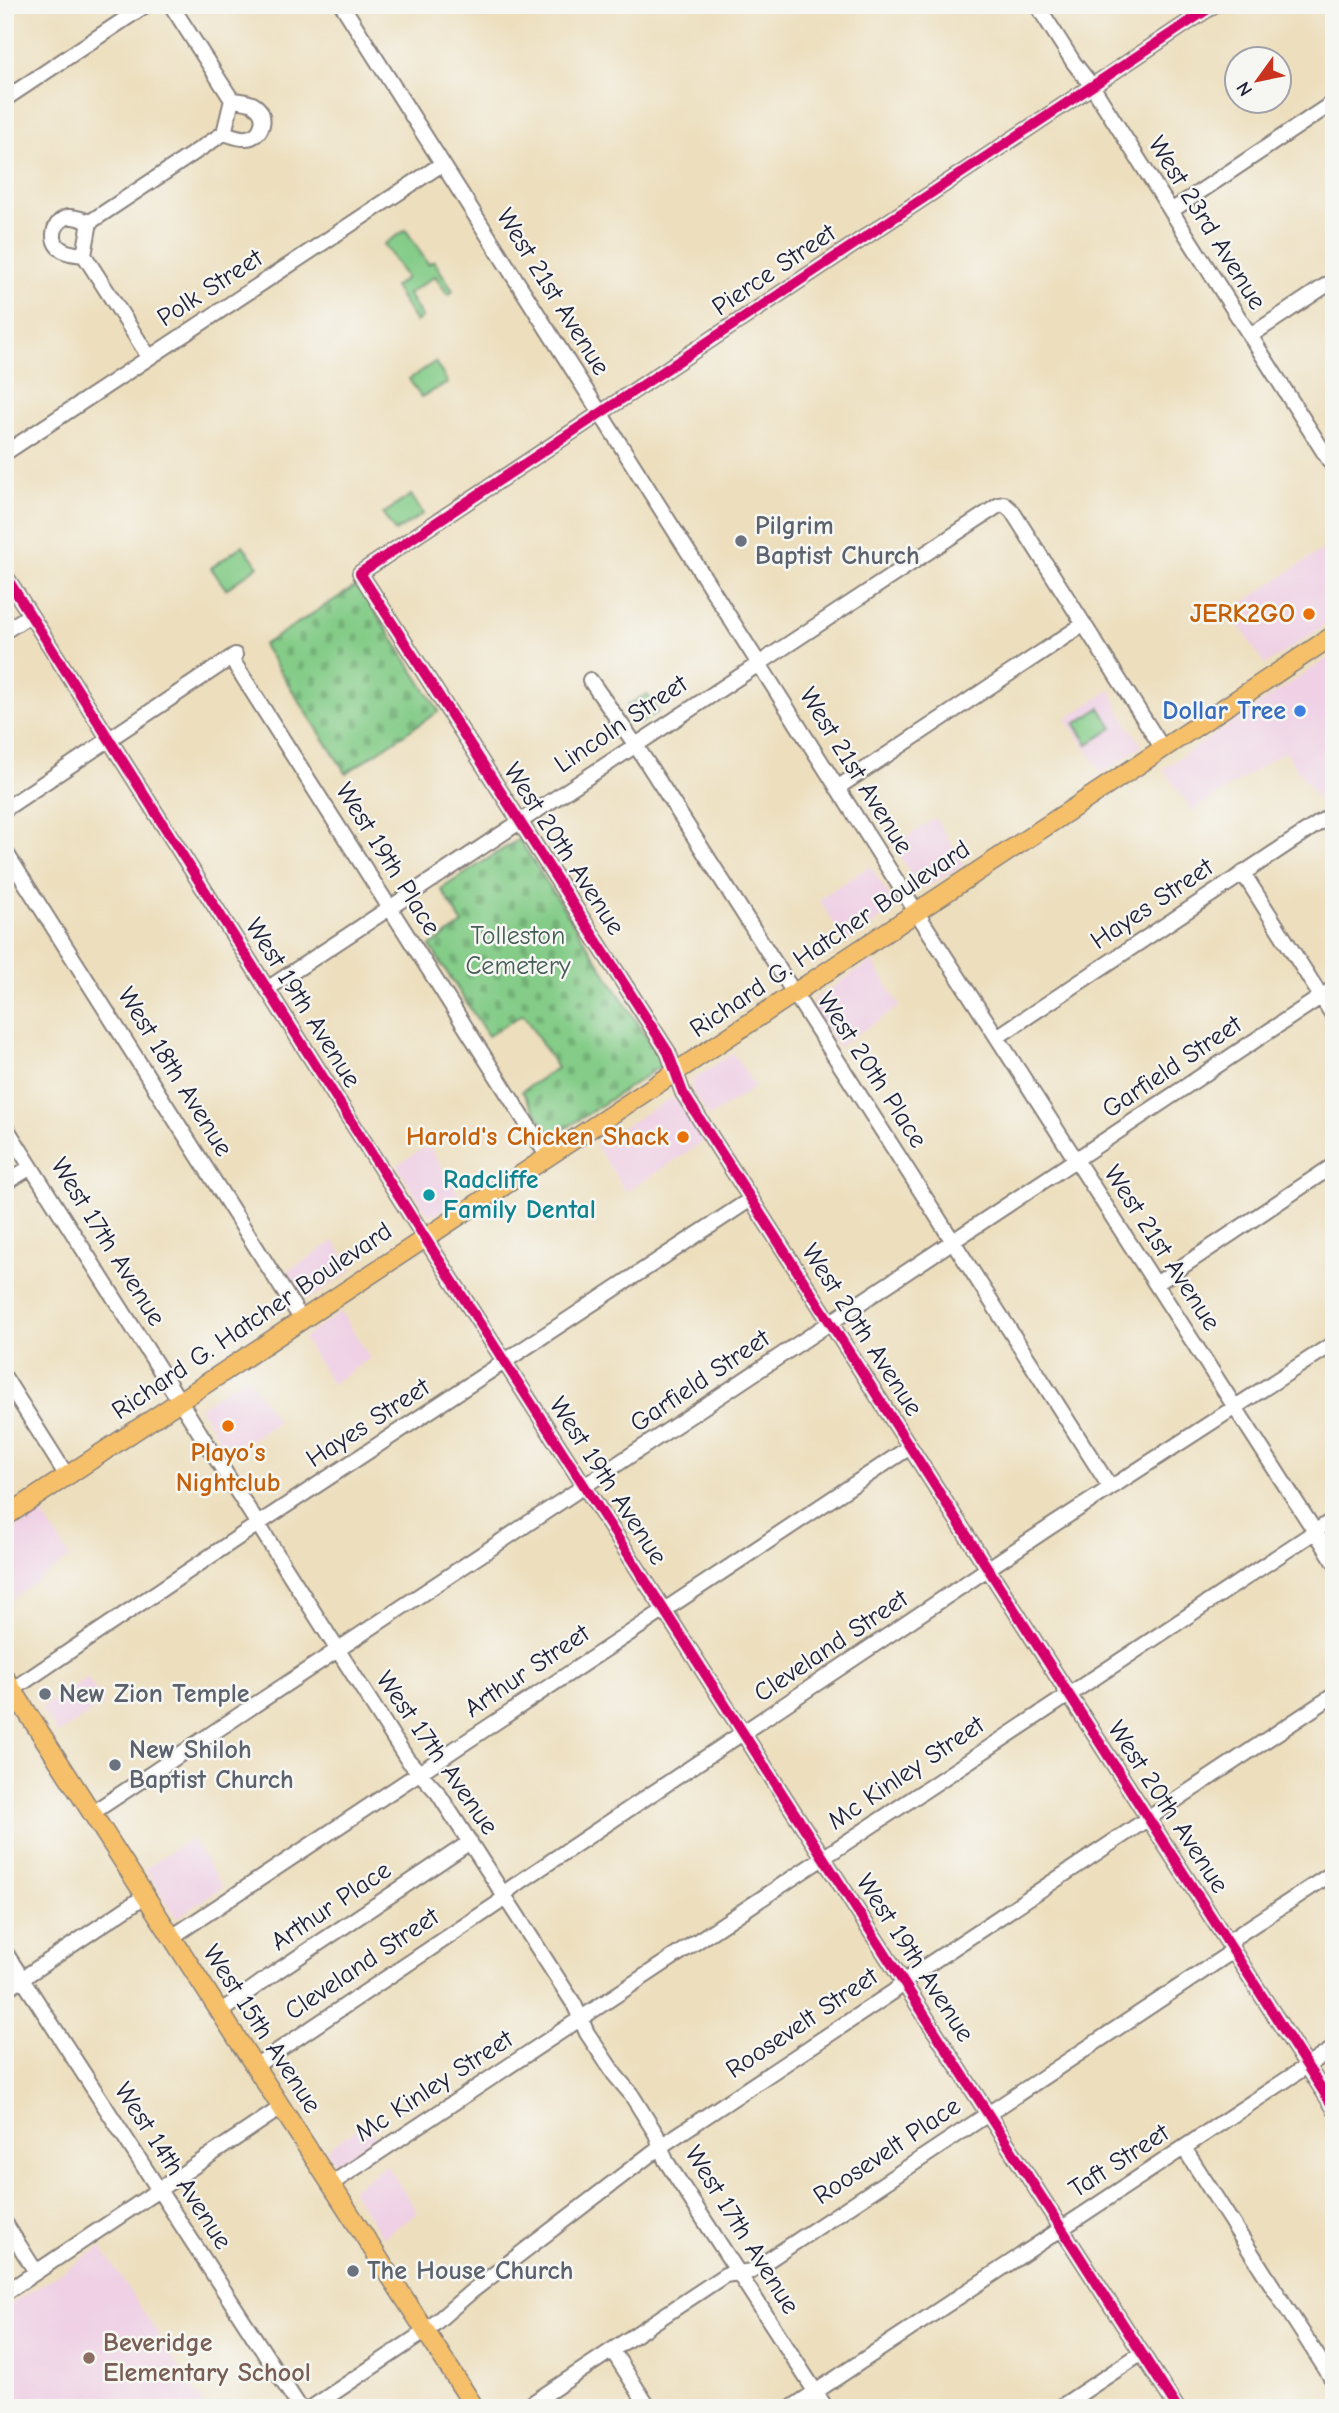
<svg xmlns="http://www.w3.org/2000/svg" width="1339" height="2413" font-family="'Comic Neue',sans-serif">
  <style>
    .built { fill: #efd0e5 }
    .cemetery { fill: url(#cemetery-stones); stroke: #537762; stroke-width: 2 }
    .green { fill: #84cc88; stroke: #537762; stroke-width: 2 }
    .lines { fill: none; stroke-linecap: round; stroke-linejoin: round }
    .minor-casing { stroke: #88807c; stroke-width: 18 }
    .major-casing { stroke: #88807c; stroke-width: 21 }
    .minor { stroke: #fff; stroke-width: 14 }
    .major { stroke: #f6c06b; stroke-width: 18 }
    .cycleway-casing { stroke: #f6f6f2; stroke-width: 15 }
    .cycleway { stroke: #d6006c; stroke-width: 10 }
    .worship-dot { fill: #6b7280; stroke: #f6f6f2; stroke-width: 2.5 }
    .food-dot { fill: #e8710a; stroke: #f6f6f2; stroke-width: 2.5 }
    .shop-dot { fill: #3f7fe0; stroke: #f6f6f2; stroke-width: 2.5 }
    .culture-dot { fill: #0f9aa8; stroke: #f6f6f2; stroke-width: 2.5 }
    .education-dot { fill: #8d6e63; stroke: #f6f6f2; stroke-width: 2.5 }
    .labels { text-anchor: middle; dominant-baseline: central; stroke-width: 5; stroke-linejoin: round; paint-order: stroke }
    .street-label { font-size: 26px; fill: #22223b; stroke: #f6f6f2 }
    .worship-label { font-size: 26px; font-weight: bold; fill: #5b616d; stroke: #f6f6f2; text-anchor: start }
    .food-label { font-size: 26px; font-weight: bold; fill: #c56008; stroke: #f6f6f2; text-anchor: end }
    .shop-label { font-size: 26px; font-weight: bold; fill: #366cbe; stroke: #f6f6f2; text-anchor: end }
    .park-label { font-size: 26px; fill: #445e56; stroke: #f6f6f2 }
    .culture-label { font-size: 26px; font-weight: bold; fill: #0d838f; stroke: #f6f6f2; text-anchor: start }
    .education-label { font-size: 26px; font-weight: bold; fill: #785e54; stroke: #f6f6f2; text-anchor: start }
  </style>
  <defs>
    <pattern id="cemetery-stones" width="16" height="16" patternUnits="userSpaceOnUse" patternTransform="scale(1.75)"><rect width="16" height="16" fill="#84cc88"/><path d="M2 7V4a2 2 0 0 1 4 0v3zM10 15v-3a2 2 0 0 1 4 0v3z" fill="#72af76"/></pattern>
  </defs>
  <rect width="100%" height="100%" fill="#f6f6f2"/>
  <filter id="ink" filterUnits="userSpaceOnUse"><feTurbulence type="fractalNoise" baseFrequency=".0143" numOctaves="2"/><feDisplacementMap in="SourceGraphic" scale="14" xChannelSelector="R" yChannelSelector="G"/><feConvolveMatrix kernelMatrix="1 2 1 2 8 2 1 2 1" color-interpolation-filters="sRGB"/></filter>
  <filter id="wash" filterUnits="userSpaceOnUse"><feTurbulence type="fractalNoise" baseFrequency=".00686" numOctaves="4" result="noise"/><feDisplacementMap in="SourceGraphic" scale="28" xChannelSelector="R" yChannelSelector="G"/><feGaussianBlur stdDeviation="1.57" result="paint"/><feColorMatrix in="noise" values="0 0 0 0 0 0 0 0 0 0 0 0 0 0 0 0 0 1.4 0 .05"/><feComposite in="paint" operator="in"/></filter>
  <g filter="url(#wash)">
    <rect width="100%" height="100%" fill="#eddfbe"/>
    <path class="built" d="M 1334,542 L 1334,619 L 1265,665 L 1230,611 Z
      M 1334,654 L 1334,796 L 1321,804 L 1285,751 L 1193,811 L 1163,769 Z
      M 1111,689 L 1119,710 L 1142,746 L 1102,773 L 1066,719 Z
      M 935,818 L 964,865 L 925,888 L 918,885 L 893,846 Z
      M 870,866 L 893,902 L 891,912 L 846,943 L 819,899 Z
      M 872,961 L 900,1006 L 838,1047 L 815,1011 L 813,1000 Z
      M 733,1053 L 755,1087 L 709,1117 L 691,1090 L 692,1080 Z
      M 671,1098 L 677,1101 L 706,1140 L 626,1192 L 595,1144 Z
      M 428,1145 L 461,1198 L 437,1214 L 427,1213 L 397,1165 Z
      M 334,1241 L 353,1270 L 311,1298 L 305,1298 L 288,1271 Z
      M 341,1312 L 370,1358 L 332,1384 L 303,1338 Z
      M 247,1375 L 277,1422 L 229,1454 L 199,1407 Z
      M 41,1512 L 70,1558 L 5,1604 L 5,1536 Z
      M 87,1677 L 104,1704 L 58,1734 L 41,1708 Z
      M 191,1838 L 223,1887 L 177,1918 L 145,1869 Z
      M 367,2122 L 376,2137 L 335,2164 L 326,2149 Z
      M 387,2165 L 418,2213 L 382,2237 L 351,2189 Z
      M 101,2247 L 206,2408 L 5,2408 L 5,2308 Z"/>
    <path class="cemetery" d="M 358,585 L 439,711 L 346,773 L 263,645 Z
      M 519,839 L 664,1064 L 554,1136 L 549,1133 L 522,1091 L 557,1068 L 523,1014 L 488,1036 L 430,946 L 463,924 L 441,889 Z"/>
    <path class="green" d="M 406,230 L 428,264 L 434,261 L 453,291 L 448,295 L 435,276 L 408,294 L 422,317 L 416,322 L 394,287 L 406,278 L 384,244 Z
      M 435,362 L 448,383 L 421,397 L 409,379 Z
      M 411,495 L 423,514 L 395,532 L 383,514 Z
      M 243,545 L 258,566 L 226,589 L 211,568 Z
      M 647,694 L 658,712 L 639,724 L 627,705 Z
      M 1100,708 L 1113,728 L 1088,744 L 1075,724 Z"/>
  </g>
  <g filter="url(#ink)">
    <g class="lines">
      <g class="minor-casing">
        <path id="minor" d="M 342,5 L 892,874 L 1334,1561
          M 1037,5 L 1074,63 L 1092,86 L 1334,468
          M 1214,5 L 360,573 L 668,1052 L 683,1093 L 1334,2108
          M 5,99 L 146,5
          M 224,133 C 231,135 239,139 246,138 C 263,137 269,114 254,105 C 248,101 239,101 232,100
          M 1171,211 L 1334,102
          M 84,255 C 76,254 67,254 61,249 C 49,241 53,221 68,217 C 75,216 83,220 90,222
          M 1250,336 L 1334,280
          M 149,357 L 84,255 L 90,222 L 224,133 L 232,100 L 171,5
          M 5,453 L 442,164
          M 5,575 L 425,1238 L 1177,2408
          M 5,631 L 30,615
          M 231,658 L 548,1157
          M 590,680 L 635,744 L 1110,1487
          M 837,788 L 1084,624
          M 5,809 L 235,655
          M 5,851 L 302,1320
          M 1243,873 L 1334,1017
          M 267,989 L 999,505 L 1004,504 L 1012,511 L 1163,749
          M 997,1037 L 1334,813
          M 5,1126 L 407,1759 L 438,1793 L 574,2004 L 587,2033 L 615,2075 L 631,2094 L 656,2134 L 666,2161 L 826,2408
          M 5,1183 L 31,1167
          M 1156,1284 L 1334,1165
          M 5,1378 L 67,1476
          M 12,1690 L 258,1524 L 751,1199
          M 92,1813 L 1334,988
          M 172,1937 L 910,1447
          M 5,1952 L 300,2408
          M 5,1990 L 145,1896
          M 220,2012 L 276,1972 L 470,1842
          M 255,2066 L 497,1904 L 511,1888 L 1050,1527 L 1334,1343
          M 1184,2148 L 1334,2382
          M 331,2184 L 1334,1519
          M 5,2223 L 36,2272
          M 5,2293 L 282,2107
          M 612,2350 L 649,2408
          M 311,2408 L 426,2331 L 472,2291 L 661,2146 L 893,1992 L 914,1974 L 1334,1695
          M 525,2408 L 725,2275 L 752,2271 L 1227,1955 L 1235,1937 L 1334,1872
          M 791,2408 L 1334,2048
          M 1059,2408 L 1142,2353"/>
      </g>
      <g class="major-casing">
        <path id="major" d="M 5,1517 L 1334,635
          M 5,1678 L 475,2408"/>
      </g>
      <use href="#minor" class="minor"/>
      <use href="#major" class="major"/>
      <g class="cycleway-casing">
        <path id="cycleway" d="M 1214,5 L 360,573 L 668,1052 L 683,1093 L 1334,2108
          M 5,575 L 425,1238 L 1177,2408"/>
      </g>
      <use href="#cycleway" class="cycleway"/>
    </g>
  </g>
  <g class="worship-dot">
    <circle cx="741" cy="541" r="7"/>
    <circle cx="45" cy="1694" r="7"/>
    <circle cx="115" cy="1765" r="7"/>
    <circle cx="353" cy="2271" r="7"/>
  </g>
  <g class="food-dot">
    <circle cx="1309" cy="614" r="7"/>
    <circle cx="683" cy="1137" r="7"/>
    <circle cx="228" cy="1426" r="7"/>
  </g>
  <circle class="shop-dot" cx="1300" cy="711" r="7"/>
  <circle class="culture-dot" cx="429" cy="1195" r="7"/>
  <circle class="education-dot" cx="89" cy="2358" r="7"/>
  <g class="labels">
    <g class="street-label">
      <text transform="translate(1207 223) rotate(58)">West 23rd Avenue</text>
      <text transform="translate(774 270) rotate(-34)">Pierce Street</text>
      <text transform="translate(210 288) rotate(-33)">Polk Street</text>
      <text transform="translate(553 292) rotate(58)">West 21st Avenue</text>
      <text transform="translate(621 724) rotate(-34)">Lincoln Street</text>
      <text transform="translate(856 771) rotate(58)">West 21st Avenue</text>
      <text transform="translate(564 849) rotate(57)">West 20th Avenue</text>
      <text transform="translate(388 859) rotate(58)">West 19th Place</text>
      <text transform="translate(1152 904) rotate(-34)">Hayes Street</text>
      <text transform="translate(830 939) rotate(-34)">Richard G. Hatcher Boulevard</text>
      <text transform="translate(303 1003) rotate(58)">West 19th Avenue</text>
      <text transform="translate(1172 1067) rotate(-34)">Garfield Street</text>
      <text transform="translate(872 1070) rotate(57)">West 20th Place</text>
      <text transform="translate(175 1072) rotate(58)">West 18th Avenue</text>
      <text transform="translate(108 1242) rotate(58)">West 17th Avenue</text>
      <text transform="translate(1162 1248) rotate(57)">West 21st Avenue</text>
      <text transform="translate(252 1321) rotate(-34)">Richard G. Hatcher Boulevard</text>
      <text transform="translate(862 1330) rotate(57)">West 20th Avenue</text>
      <text transform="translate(700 1381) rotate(-34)">Garfield Street</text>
      <text transform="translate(368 1423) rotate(-33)">Hayes Street</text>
      <text transform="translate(608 1481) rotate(57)">West 19th Avenue</text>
      <text transform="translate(831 1646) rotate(-34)">Cleveland Street</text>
      <text transform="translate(527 1671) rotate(-34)">Arthur Street</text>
      <text transform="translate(437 1753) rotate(55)">West 17th Avenue</text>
      <text transform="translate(906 1773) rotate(-34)">Mc Kinley Street</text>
      <text transform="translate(1168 1807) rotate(57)">West 20th Avenue</text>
      <text transform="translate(331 1906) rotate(-34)">Arthur Place</text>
      <text transform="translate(915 1958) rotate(57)">West 19th Avenue</text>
      <text transform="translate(362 1964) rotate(-34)">Cleveland Street</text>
      <text transform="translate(802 2023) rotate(-34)">Roosevelt Street</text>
      <text transform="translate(262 2029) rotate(57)">West 15th Avenue</text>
      <text transform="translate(434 2086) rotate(-33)">Mc Kinley Street</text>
      <text transform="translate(887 2151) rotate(-34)">Roosevelt Place</text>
      <text transform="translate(1119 2161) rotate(-33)">Taft Street</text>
      <text transform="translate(173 2166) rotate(57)">West 14th Avenue</text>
      <text transform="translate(742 2230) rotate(58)">West 17th Avenue</text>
    </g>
    <g class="worship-label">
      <text x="755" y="526">Pilgrim<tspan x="755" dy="30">Baptist Church</tspan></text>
      <text x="59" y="1694">New Zion Temple</text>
      <text x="129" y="1750">New Shiloh<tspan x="129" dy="30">Baptist Church</tspan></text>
      <text x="367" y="2271">The House Church</text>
    </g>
    <g class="food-label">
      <text x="1295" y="614">JERK2GO</text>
      <text x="669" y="1137">Harold's Chicken Shack</text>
      <text x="228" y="1453" text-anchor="middle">Playo’s<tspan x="228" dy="30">Nightclub</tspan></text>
    </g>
    <g class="shop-label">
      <text x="1286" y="711">Dollar Tree</text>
    </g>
    <g class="park-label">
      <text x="518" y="936">Tolleston<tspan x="518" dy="30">Cemetery</tspan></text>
    </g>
    <g class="culture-label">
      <text x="443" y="1180">Radcliffe<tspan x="443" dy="30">Family Dental</tspan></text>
    </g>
    <g class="education-label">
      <text x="103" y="2343">Beveridge<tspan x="103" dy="30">Elementary School</tspan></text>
    </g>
  </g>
  <rect width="1339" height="2413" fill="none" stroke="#f6f6f2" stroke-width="28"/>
  <g transform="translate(1258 80) rotate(237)"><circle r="33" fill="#f6f6f2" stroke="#a1a1a9" stroke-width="2"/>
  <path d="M0-5L12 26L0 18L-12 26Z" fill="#c8321e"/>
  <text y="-10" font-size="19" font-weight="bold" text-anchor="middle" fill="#22223b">N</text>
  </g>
</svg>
